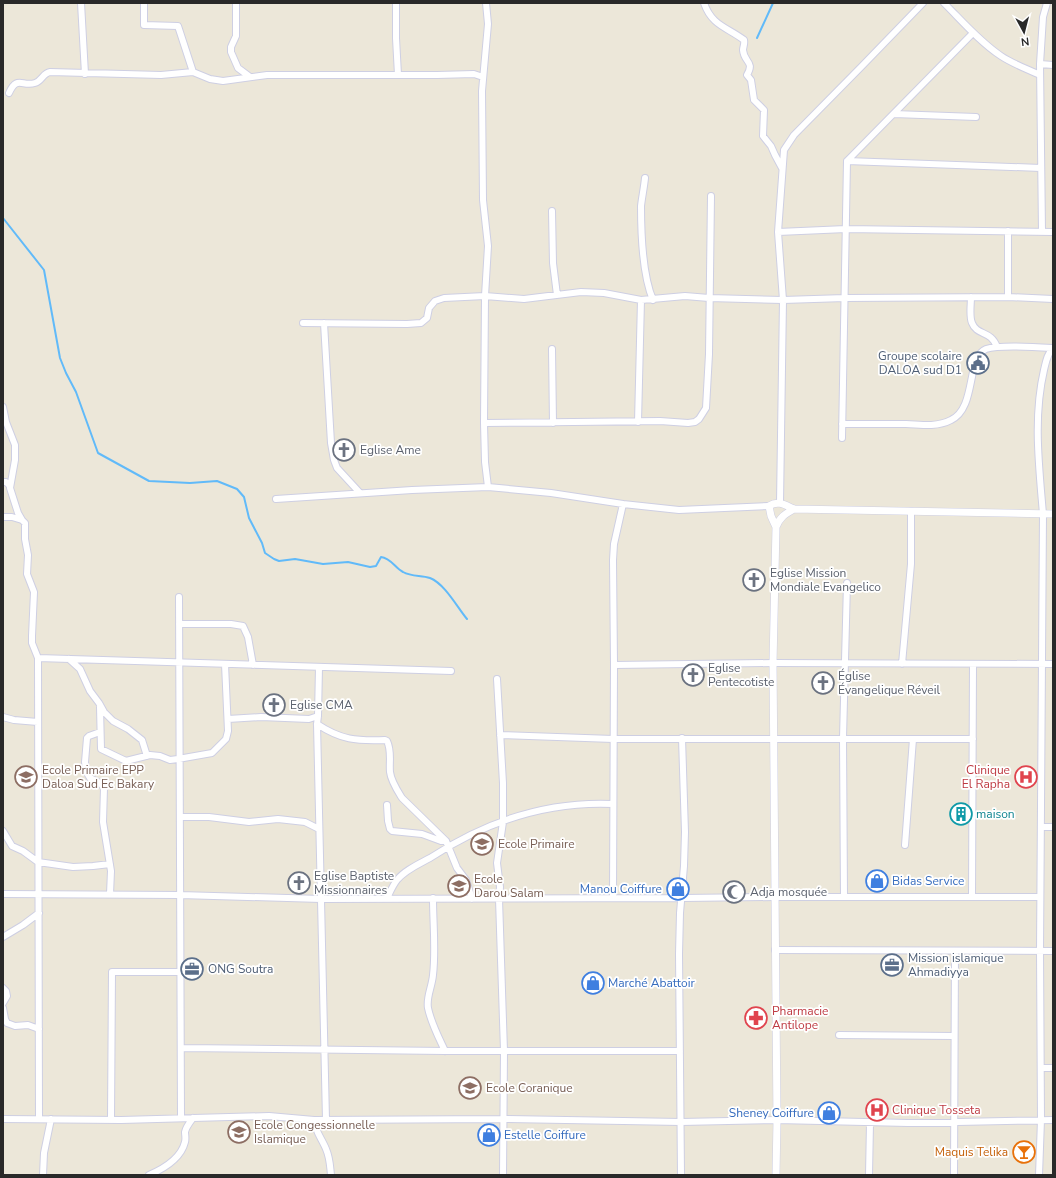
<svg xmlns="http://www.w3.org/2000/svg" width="1056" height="1178" font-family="'Nunito Sans',sans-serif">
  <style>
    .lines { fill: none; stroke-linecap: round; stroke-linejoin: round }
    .stream { stroke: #61baf9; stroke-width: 2 }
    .minor-casing { stroke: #cecfe3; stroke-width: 8 }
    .tertiary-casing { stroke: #cecfe3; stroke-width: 8 }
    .minor { stroke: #fff; stroke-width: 6 }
    .tertiary { stroke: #fff; stroke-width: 7 }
    .labels { text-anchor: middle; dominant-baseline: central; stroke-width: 3.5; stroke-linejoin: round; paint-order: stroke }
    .service-label { font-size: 12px; fill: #4e5e75; stroke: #fff; text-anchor: start }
    .worship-label { font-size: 12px; fill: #5b616d; stroke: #fff; text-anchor: start }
    .education-label { font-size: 12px; fill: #785e54; stroke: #fff; text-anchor: start }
    .health-label { font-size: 12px; fill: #be3a42; stroke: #fff; text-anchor: start }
    .culture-label { font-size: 12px; fill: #0d838f; stroke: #fff; text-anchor: start }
    .shop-label { font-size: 12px; fill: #366cbe; stroke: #fff; text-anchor: start }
    .food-label { font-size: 12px; fill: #c56008; stroke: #fff; text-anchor: end }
  </style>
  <rect width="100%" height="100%" fill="#ece7d9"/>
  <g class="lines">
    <path class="stream" d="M 757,38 L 773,3
      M 3,218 L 44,270 L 60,358 L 66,373 L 76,392 L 98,453 L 149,481 L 190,483 L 217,481 L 237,489 L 244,497 L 249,518 L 262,543 L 265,553 L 274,559 L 279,561 L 295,559 L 323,564 L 348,562 L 370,567 L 376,566 L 381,557 C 391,558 395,568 403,572 C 412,577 421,575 430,578 C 445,584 457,607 467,619"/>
    <g class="minor-casing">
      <path id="minor" d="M 81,3 L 85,74
        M 144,3 L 144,25 L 178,26 L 193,72
        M 236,3 L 236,36 L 231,47 L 231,52 L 238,68 L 250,77
        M 396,3 L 396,38 L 398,75
        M 486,3 L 488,24 L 482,91 L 483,200 L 488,246 L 485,296 L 484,423 L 485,462 L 488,487
        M 704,3 C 712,26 727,27 744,40 C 745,44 743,47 743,50 C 744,63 755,61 747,75 L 751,80 L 754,100 L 764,110 L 763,136 L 771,146 L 775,155 L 782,168
        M 944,3 C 962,21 980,42 1001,56 C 1013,64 1027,69 1040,75
        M 1040,64 L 1053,65
        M 9,93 C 17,75 22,87 35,83 C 42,81 43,73 50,72 L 161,75 L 193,72 L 210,79 L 223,81 L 267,75 L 437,75 L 474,74 L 483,77
        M 894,114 L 976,117
        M 847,161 L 1041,168
        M 645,178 C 644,188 642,197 641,206 C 641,234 642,274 653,300
        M 552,211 L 553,263 L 557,295
        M 778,232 L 846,229 L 1053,232
        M 1042,232 L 1040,64 L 1043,17 L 1047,3
        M 971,297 C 971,305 969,316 972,323 C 977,336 991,330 997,347
        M 1008,297 L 1008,231
        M 303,323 L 407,324 L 421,323 L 427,318 L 429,308 L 435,301 L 444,298 L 485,296 L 524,299 L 581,292 L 604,293 L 641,300 L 685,296 L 709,298 L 783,300 L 845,298 L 1008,297 L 1053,299
        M 324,323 L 331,443 L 334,460 L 337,468 L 360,493
        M 552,349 L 553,423
        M 3,407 L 6,422 L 15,445 L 15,460 L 10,488 L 18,513 L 22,520
        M 638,422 L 641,300
        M 484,423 L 660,421 L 688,423 L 695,422 L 699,419 L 706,408 L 709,354 L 711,196
        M 842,424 C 863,424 885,424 906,424 C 921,425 938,427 951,420 C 977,408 966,357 986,349 C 998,345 1037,347 1052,348
        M 842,438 L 847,161 L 973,33
        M 3,482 L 6,482 L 10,486
        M 276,499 L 412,490 L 488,487 L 551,493 L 623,504
        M 780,503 L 783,300 L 778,232 L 784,150 L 794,135 L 862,66 L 923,3
        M 3,517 L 12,517 L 22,520 L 25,523 L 25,539 L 28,555 L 27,574 L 34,592 L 32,636 L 32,643 L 38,658 L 39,1119
        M 179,597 L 181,1118
        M 179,624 L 231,624 L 243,626 L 248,637 L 253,665
        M 38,658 L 451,671
        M 69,659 L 80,669 L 90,691 L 99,703 L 104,712 L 113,721 L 128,729 L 142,740 L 147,756
        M 902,664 L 911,564 L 911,511
        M 614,665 L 773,663 L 1053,664
        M 319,667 L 318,716 L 317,724 L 326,1120
        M 497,679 L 503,783 L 503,822 L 497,863 L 500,887 L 499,899 L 504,1051 L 503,1175
        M 100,707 L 101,749 L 126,761 L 150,755 L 160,756 L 170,760 L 178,759 L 212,753 L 226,739 L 228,731 L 225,664
        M 3,717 L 14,720 L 38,722
        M 228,719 L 261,717 L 309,719 L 318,716
        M 317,724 C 341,740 356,741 385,740 L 387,741 C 392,751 389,762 390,772 C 391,781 397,790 402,798 L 446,841 L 457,868 L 466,880 L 472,899
        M 100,732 L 89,736 L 87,738 L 85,762 L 86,771 L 90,778 L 100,783 L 104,788 L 103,822 L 111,871 L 110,894
        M 500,735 L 613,739 L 973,739
        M 387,805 L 388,821 L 390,829 L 392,831 L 422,834 L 441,841 L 446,841
        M 180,817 L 209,817 L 249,822 L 278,819 L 305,822 L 317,828 L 319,827
        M 1042,827 L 1053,827
        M 3,831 L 12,846 L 23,851 L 38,862 L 73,867 L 93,866 L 110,864
        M 905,845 L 913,739
        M 3,894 L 180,895 L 321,899 L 682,898 L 775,897 L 1040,897
        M 844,897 L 843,738 L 847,583
        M 972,897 L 973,664
        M 387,898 C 390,892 393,885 397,880 C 405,870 419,864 430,858 C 485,822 546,801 613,804
        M 433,898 C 433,924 436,950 433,975 C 432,987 426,997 428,1008 C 431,1023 439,1038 445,1051
        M 613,898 L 614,665 L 613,560 L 614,544 L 623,504 L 679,510 L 769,506
        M 3,937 L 23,925 L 39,913
        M 775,950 L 1053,951
        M 3,988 L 6,991 L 7,996 L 3,1003
        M 3,1008 L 5,1019 L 7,1023 L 15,1026 L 28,1025 L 39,1029
        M 839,1035 L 954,1036
        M 181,1048 L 445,1051 L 680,1051
        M 1041,1068 L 1053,1068
        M 3,1119 L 121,1120 L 269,1116 L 314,1120 L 503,1119 L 681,1122 L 777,1120 L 908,1123 L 1053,1120
        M 111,1119 L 112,972 L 181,972
        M 314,1120 C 315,1131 322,1139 326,1149 C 330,1158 330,1166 331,1175
        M 43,1175 L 44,1153 L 51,1119
        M 149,1175 C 163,1169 181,1158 185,1142 C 186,1138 185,1135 185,1132 C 186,1127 190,1122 193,1118
        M 681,1175 L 679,954 L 680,913 L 684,866 L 685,832 L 682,738
        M 869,1175 L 870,1123
        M 954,1175 L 955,951
        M 1039,1175 L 1041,1120 L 1040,951 L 1043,514 C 1039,466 1033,417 1044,370 C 1046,362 1047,354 1053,348"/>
    </g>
    <g class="tertiary-casing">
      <path id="tertiary" d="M 776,527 L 771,516 L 769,506 C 778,500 785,505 794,509 L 1053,514
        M 776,1175 L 777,1120 L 773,663 L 776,527 C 780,517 785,514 794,509"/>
    </g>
    <use href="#minor" class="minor"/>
    <use href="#tertiary" class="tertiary"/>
  </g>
  <defs>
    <g id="civic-ring" transform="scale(1.15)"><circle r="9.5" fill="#fff" stroke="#5c6f8a" stroke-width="1.5"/><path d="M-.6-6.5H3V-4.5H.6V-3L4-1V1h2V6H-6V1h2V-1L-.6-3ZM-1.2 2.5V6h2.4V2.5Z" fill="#5c6f8a"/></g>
    <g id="church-ring" transform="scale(1.15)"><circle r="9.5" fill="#fff" stroke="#6b7280" stroke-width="1.5"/><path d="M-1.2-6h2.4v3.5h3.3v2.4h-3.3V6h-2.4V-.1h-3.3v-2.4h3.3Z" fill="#6b7280"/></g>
    <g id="school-ring" transform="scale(1.15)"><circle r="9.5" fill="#fff" stroke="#8d6e63" stroke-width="1.5"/><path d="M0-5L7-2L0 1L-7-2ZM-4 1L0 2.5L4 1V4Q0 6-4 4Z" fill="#8d6e63"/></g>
    <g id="hospital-ring" transform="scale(1.15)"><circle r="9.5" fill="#fff" stroke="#e0444e" stroke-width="1.5"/><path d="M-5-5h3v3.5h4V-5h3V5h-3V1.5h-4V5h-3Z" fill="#e0444e"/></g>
    <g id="building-ring" transform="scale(1.15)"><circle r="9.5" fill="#fff" stroke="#0f9aa8" stroke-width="1.5"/><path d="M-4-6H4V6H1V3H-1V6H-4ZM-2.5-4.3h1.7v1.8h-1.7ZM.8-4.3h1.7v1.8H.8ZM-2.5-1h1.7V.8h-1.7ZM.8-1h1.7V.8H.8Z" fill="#0f9aa8"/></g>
    <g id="shop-ring" transform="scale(1.15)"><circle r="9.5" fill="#fff" stroke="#3f7fe0" stroke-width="1.5"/><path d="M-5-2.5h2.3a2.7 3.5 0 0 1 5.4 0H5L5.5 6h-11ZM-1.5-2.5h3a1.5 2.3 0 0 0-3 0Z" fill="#3f7fe0"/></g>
    <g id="mosque-ring" transform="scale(1.15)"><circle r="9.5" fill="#fff" stroke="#6b7280" stroke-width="1.5"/><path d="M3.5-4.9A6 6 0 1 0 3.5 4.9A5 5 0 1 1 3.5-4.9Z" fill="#6b7280"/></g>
    <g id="office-ring" transform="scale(1.15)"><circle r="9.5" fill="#fff" stroke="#5c6f8a" stroke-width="1.5"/><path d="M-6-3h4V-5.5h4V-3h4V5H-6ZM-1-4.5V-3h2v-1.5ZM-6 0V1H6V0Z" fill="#5c6f8a"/></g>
    <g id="pharmacy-ring" transform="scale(1.15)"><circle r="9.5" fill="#fff" stroke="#e0444e" stroke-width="1.5"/><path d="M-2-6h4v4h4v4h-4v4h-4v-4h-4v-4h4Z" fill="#e0444e"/></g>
    <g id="bar-ring" transform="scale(1.15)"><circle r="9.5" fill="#fff" stroke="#e8710a" stroke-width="1.5"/><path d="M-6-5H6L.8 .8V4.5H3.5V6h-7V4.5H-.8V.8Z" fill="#e8710a"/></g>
  </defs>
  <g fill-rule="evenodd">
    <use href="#civic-ring" x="978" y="363"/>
    <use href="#church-ring" x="344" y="450"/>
    <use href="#church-ring" x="754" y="580"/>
    <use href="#church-ring" x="693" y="675"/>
    <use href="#church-ring" x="823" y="683"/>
    <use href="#church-ring" x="274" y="705"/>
    <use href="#school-ring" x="26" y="777"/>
    <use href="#hospital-ring" x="1026" y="777"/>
    <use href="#building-ring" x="961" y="814"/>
    <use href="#school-ring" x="482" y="844"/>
    <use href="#shop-ring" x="877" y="881"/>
    <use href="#church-ring" x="299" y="883"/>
    <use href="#school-ring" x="459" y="886"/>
    <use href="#shop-ring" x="678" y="889"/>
    <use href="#mosque-ring" x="734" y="892"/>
    <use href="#office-ring" x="892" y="965"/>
    <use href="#office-ring" x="192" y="969"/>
    <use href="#shop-ring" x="593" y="983"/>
    <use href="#pharmacy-ring" x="756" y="1018"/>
    <use href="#school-ring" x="470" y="1088"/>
    <use href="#hospital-ring" x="877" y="1110"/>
    <use href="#shop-ring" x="829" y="1113"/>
    <use href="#school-ring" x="239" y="1132"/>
    <use href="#shop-ring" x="489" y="1135"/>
    <use href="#bar-ring" x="1024" y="1152"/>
  </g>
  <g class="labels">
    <g class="service-label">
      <text x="962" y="356" text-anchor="end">Groupe scolaire<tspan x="962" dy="14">DALOA sud D1</tspan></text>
      <text x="908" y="958">Mission islamique<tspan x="908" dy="14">Ahmadiyya</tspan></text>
      <text x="208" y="969">ONG Soutra</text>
    </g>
    <g class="worship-label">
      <text x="360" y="450">Eglise Ame</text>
      <text x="770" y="573">Eglise Mission<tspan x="770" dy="14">Mondiale Evangelico</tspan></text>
      <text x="708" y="668">Eglise<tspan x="708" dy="14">Pentecotiste</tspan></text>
      <text x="838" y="676">Église<tspan x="838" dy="14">Évangelique Réveil</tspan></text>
      <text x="290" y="705">Eglise CMA</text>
      <text x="314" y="876">Eglise Baptiste<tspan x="314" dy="14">Missionnaires</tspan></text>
      <text x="750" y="892">Adja mosquée</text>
    </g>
    <g class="education-label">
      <text x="42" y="770">Ecole Primaire EPP<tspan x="42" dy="14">Daloa Sud Ec Bakary</tspan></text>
      <text x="498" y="844">Ecole Primaire</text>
      <text x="474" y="879">Ecole<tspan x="474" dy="14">Darou Salam</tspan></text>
      <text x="486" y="1088">Ecole Coranique</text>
      <text x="254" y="1125">Ecole Congessionnelle<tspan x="254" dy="14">Islamique</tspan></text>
    </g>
    <g class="health-label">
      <text x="1010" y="770" text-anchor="end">Clinique<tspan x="1010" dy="14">El Rapha</tspan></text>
      <text x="772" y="1011">Pharmacie<tspan x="772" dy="14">Antilope</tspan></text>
      <text x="892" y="1110">Clinique Tosseta</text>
    </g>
    <g class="culture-label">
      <text x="976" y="814">maison</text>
    </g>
    <g class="shop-label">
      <text x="892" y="881">Bidas Service</text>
      <text x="662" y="889" text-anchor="end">Manou Coiffure</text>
      <text x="608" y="983">Marché Abattoir</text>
      <text x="814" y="1113" text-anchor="end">Sheney Coiffure</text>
      <text x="504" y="1135">Estelle Coiffure</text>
    </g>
    <g class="food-label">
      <text x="1008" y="1152">Maquis Telika</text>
    </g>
  </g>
  <rect width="1056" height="1178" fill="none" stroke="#292929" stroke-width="8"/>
  <g transform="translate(1024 32) rotate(173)" stroke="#ffffff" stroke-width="3" paint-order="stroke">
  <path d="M0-3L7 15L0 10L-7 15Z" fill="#292929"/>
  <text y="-6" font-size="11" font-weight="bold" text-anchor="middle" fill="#292929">N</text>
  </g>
</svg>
